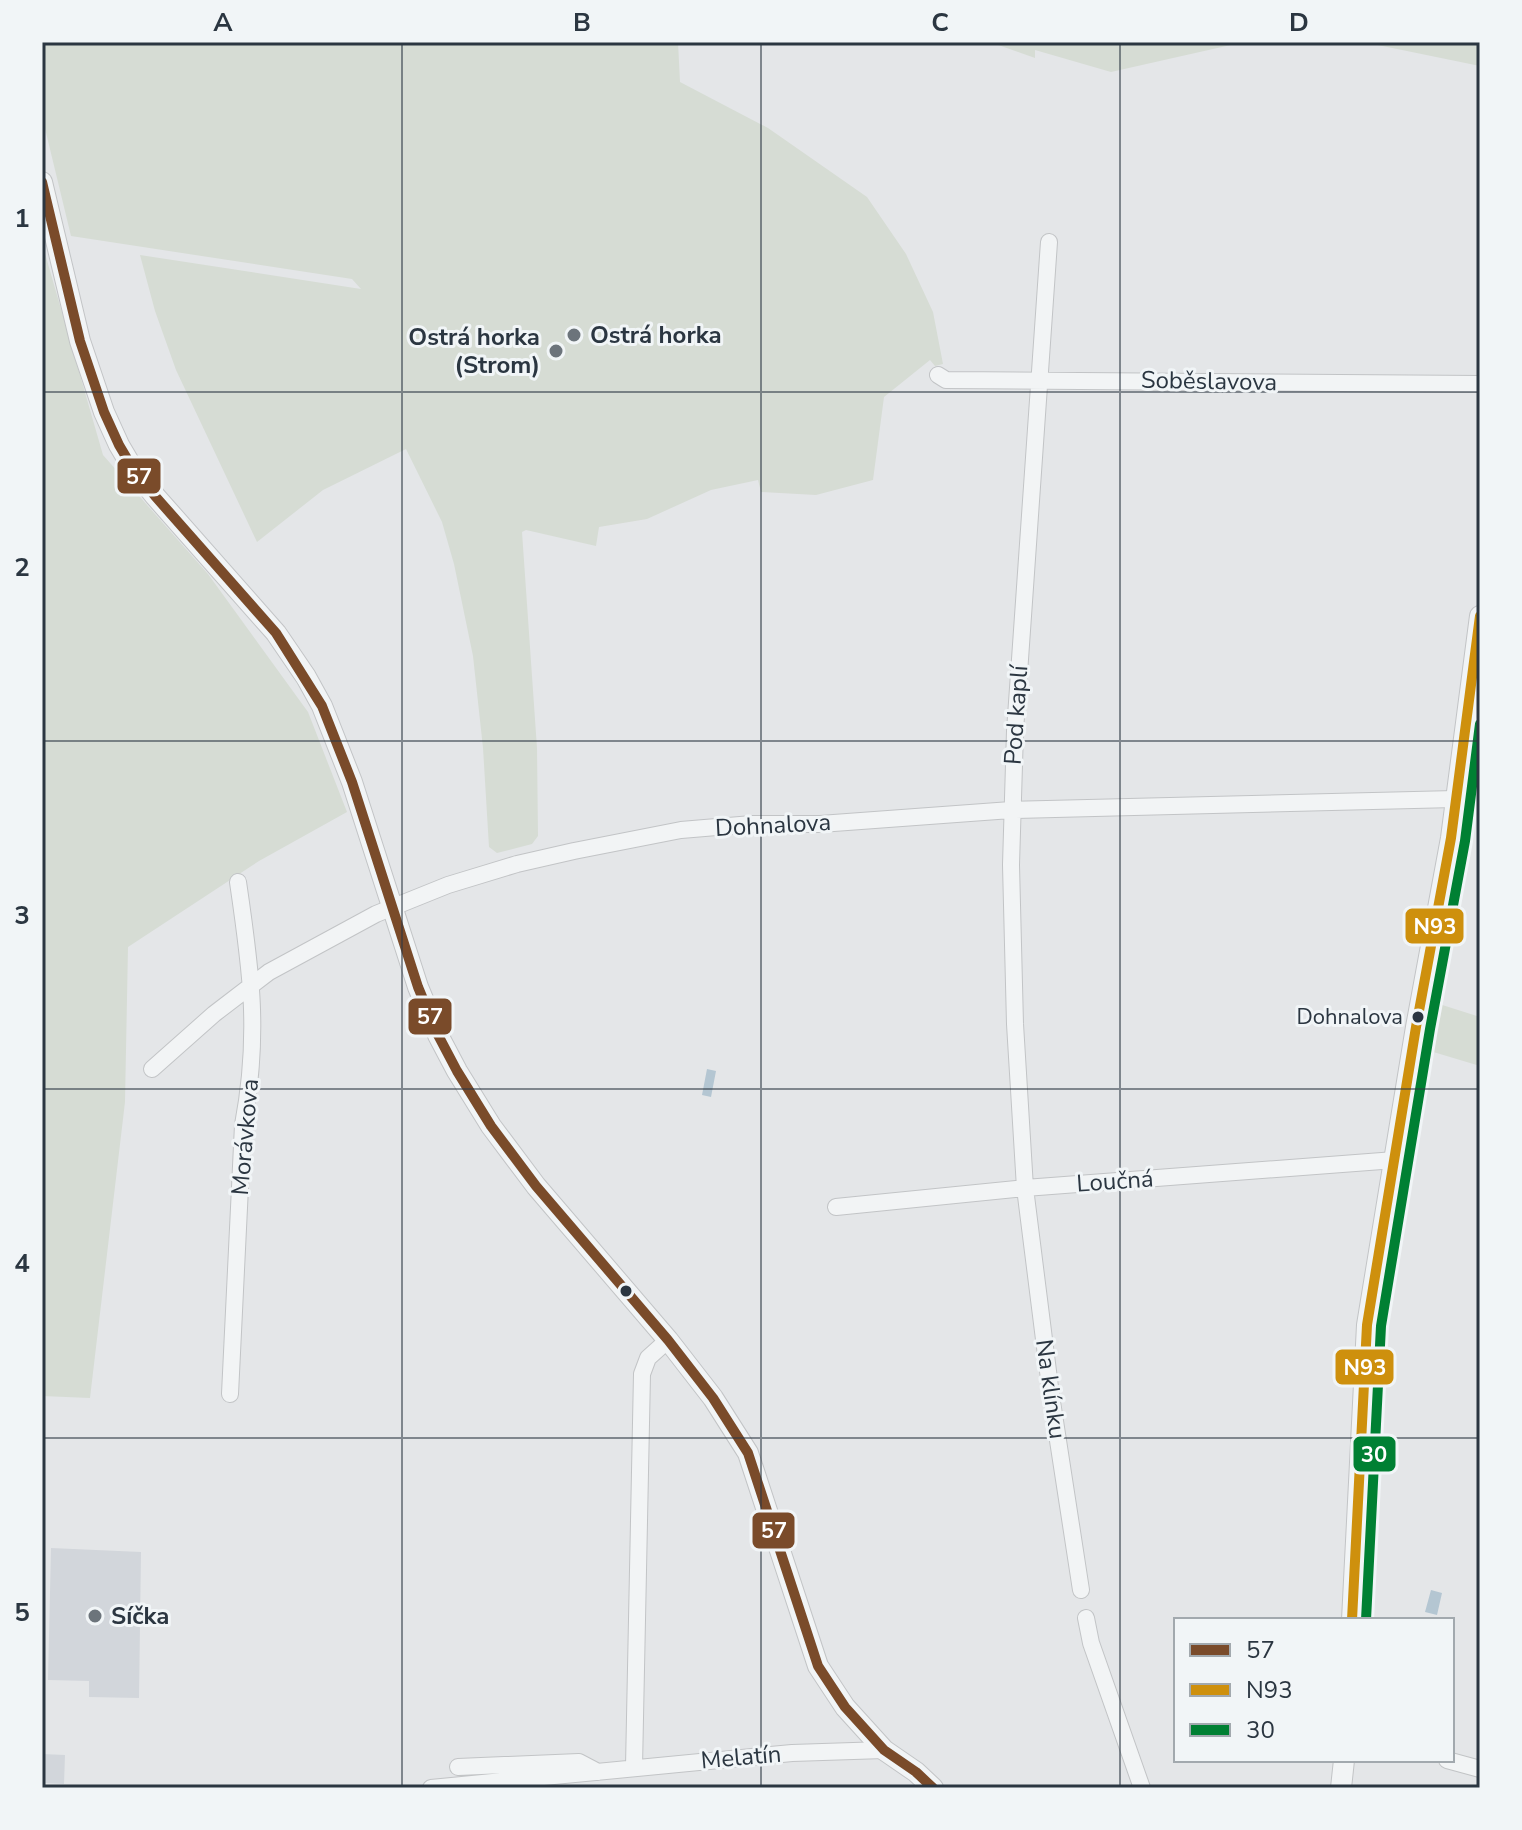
<svg xmlns="http://www.w3.org/2000/svg" width="1522" height="1830" font-family="'Nunito Sans',sans-serif">
  <style>
    .built { fill: #d2d6db }
    .green { fill: #d6dcd4 }
    .water { fill: #b4c6d2 }
    .lines { fill: none; stroke-linecap: round; stroke-linejoin: round }
    .minor-casing { stroke: #c2c4c6; stroke-width: 18 }
    .tertiary-casing { stroke: #c2c4c6; stroke-width: 22 }
    .minor { stroke: #f2f4f5; stroke-width: 16 }
    .tertiary { stroke: #f2f4f5; stroke-width: 20 }
    .bus-1-casing { stroke: #f1f5f7; stroke-width: 16 }
    .bus-2-casing { stroke: #f1f5f7; stroke-width: 16 }
    .bus-3-casing { stroke: #f1f5f7; stroke-width: 16 }
    .bus-1 { stroke: #7a4b2a; stroke-width: 10 }
    .bus-2 { stroke: #ce900d; stroke-width: 10 }
    .bus-3 { stroke: #008033; stroke-width: 10 }
    .grid { fill: none; stroke: #2b3641; stroke-width: 2; stroke-opacity: 0.55 }
    .poi-dot { fill: #6c747b; stroke: #f1f5f7; stroke-width: 3 }
    .bus-dot { fill: #2b3641; stroke: #f1f5f7; stroke-width: 3 }
    .labels { text-anchor: middle; dominant-baseline: central; stroke-width: 6; stroke-linejoin: round; paint-order: stroke }
    .bus-label { font-size: 22px; fill: #2b3641; stroke: #f1f5f7; text-anchor: end }
    .poi-label { font-size: 24px; font-weight: bold; fill: #2b3641; stroke: #f1f5f7; text-anchor: start }
    .street-label { font-size: 24px; fill: #2b3641; stroke: #f1f5f7 }
    .line-badge { stroke: #f1f5f7; stroke-width: 3 }
    .badge-label { font-size: 22px; text-anchor: middle; font-weight: bold; fill: #fff }
    .neatline { fill: none; stroke: #2b3641; stroke-width: 3 }
    .grid-label { font-size: 26px; text-anchor: middle; font-weight: bold; fill: #2b3641 }
  </style>
  <rect width="100%" height="100%" fill="#e4e6e8"/>
  <path class="built" d="M 51,1548 L 141,1552 L 139,1698 L 89,1697 L 89,1681 L 48,1680 Z
    M 42,1754 L 65,1755 L 64,1784 L 42,1783 Z"/>
  <path class="green" d="M 42,42 L 678,42 L 680,82 L 768,128 L 867,197 L 906,254 L 933,312 L 943,364 L 935,366 L 930,360 L 884,397 L 873,480 L 816,495 L 761,492 L 758,480 L 711,490 L 647,519 L 599,527 L 596,546 L 526,530 L 522,532 L 537,748 L 538,836 L 532,844 L 497,853 L 489,847 L 483,748 L 473,656 L 454,564 L 442,522 L 406,449 L 323,490 L 257,542 L 176,370 L 155,311 L 140,255 L 361,289 L 352,279 L 71,236 L 42,116 Z
    M 990,42 L 1244,42 L 1111,72 L 1035,50 L 1035,58 Z
    M 1363,42 L 1480,42 L 1480,66 Z
    M 42,243 L 103,455 L 208,574 L 308,712 L 347,812 L 259,861 L 128,947 L 125,1102 L 90,1398 L 42,1396 Z
    M 1436,1003 L 1480,1017 L 1480,1066 L 1430,1051 Z"/>
  <path class="water" d="M 707,1069 L 716,1071 L 711,1097 L 702,1095 Z
    M 1431,1590 L 1442,1593 L 1437,1615 L 1425,1612 Z"/>
  <g class="lines">
    <g class="minor-casing">
      <path id="minor" d="M 1049,242 L 1015,731 L 1011,865 L 1015,1024 L 1025,1188 L 1051,1395 L 1081,1590
        M 938,375 L 946,380 L 1480,384
        M 1459,768 L 1480,772
        M 152,1069 L 214,1014 L 269,972 L 376,914 L 448,885 L 517,864 L 574,851 L 681,830 L 752,824 L 820,824 L 1011,810 L 1455,799
        M 836,1207 L 1025,1188 L 1395,1160
        M 230,1394 L 243,1125 C 260,1035 251,970 238,882
        M 1086,1618 L 1091,1643 L 1142,1788
        M 1447,1760 L 1480,1769
        M 458,1767 L 579,1762 L 598,1772
        M 634,1767 L 642,1374 L 648,1358 L 668,1340
        M 431,1788 L 792,1753 L 884,1750"/>
    </g>
    <g class="tertiary-casing">
      <path id="tertiary" d="M 42,182 L 80,341 L 104,412 L 119,445 L 132,467 L 155,496 L 276,633 L 306,677 L 322,706 L 352,782 L 418,987 L 438,1035 L 457,1071 L 491,1126 L 536,1186 L 668,1340 L 713,1398 L 748,1453 L 818,1666 L 845,1707 L 884,1750 L 916,1772 L 933,1788
        M 1352,1620 L 1367,1325 L 1416,1027 L 1451,838 L 1480,616
        M 1341,1788 L 1344,1760"/>
    </g>
    <use href="#minor" class="minor"/>
    <use href="#tertiary" class="tertiary"/>
    <g class="bus-1-casing">
      <path id="bus-1" d="M 42,182 L 80,341 L 104,412 L 119,445 L 132,467 L 155,496 L 276,633 L 322,706 L 352,782 L 418,987 L 438,1035 L 457,1071 L 491,1126 L 536,1186 L 668,1340 L 713,1398 L 748,1453 L 818,1666 L 845,1707 L 884,1750 L 916,1772 L 933,1788"/>
    </g>
    <g class="bus-2-casing">
      <path id="bus-2" d="M 1352,1620 L 1367,1325 L 1416,1027 L 1451,838 L 1480,616"/>
    </g>
    <g class="bus-3-casing">
      <path id="bus-3" d="M 1366,1620 L 1381,1326 L 1430,1029 L 1465,841 L 1480,724"/>
    </g>
    <use href="#bus-1" class="bus-1"/>
    <use href="#bus-2" class="bus-2"/>
    <use href="#bus-3" class="bus-3"/>
  </g>
  <path class="grid" d="M 402,42 L 402,1788M 761,42 L 761,1788M 1120,42 L 1120,1788M 42,392 L 1480,392M 42,741 L 1480,741M 42,1089 L 1480,1089M 42,1438 L 1480,1438"/>
  <g class="poi-dot">
    <circle cx="574" cy="335" r="8"/>
    <circle cx="556" cy="351" r="8"/>
    <circle cx="95" cy="1616" r="8"/>
  </g>
  <g class="bus-dot">
    <circle cx="1418" cy="1017" r="7"/>
    <circle cx="626" cy="1291" r="7"/>
  </g>
  <g class="labels">
    <g class="bus-label">
      <text x="1403" y="1017">Dohnalova</text>
    </g>
    <g class="poi-label">
      <text x="590" y="335">Ostrá horka</text>
      <text x="540" y="337" text-anchor="end">Ostrá horka<tspan x="540" dy="28">(Strom)</tspan></text>
      <text x="111" y="1616">Síčka</text>
    </g>
    <g class="street-label">
      <text transform="translate(1209 381) rotate(1)">Soběslavova</text>
      <text transform="translate(1016 715) rotate(-86)">Pod kaplí</text>
      <text transform="translate(773 825) rotate(-3)">Dohnalova</text>
      <text transform="translate(245 1137) rotate(-85)">Morávkova</text>
      <text transform="translate(1115 1181) rotate(-4)">Loučná</text>
      <text transform="translate(1051 1389) rotate(82)">Na klínku</text>
      <text transform="translate(741 1757) rotate(-5)">Melatín</text>
    </g>
  </g>
  <g class="line-badge">
    <rect x="116" y="457" width="46" height="38" rx="8" fill="#7a4b2a"/>
    <rect x="1404" y="907" width="61" height="38" rx="8" fill="#ce900d"/>
    <rect x="407" y="997" width="46" height="39" rx="8" fill="#7a4b2a"/>
    <rect x="1334" y="1348" width="61" height="38" rx="8" fill="#ce900d"/>
    <rect x="1352" y="1435" width="45" height="38" rx="8" fill="#008033"/>
    <rect x="751" y="1511" width="45" height="39" rx="8" fill="#7a4b2a"/>
  </g>
  <g class="badge-label">
    <text x="139" y="484">57</text>
    <text x="1435" y="934">N93</text>
    <text x="430" y="1024">57</text>
    <text x="1365" y="1375">N93</text>
    <text x="1374" y="1462">30</text>
    <text x="774" y="1538">57</text>
  </g>
  <rect width="1522" height="1830" fill="none" stroke="#f1f5f7" stroke-width="88"/>
  <rect x="1174" y="1618" width="280" height="144" fill="#f1f5f7" stroke="#a2a9ae" stroke-width="2"/>
  <rect x="1190" y="1644" width="40" height="12" fill="#7a4b2a" stroke="#a2a9ae" stroke-width="2"/>
  <text x="1246" y="1658" font-size="24" fill="#2b3641">57</text>
  <rect x="1190" y="1684" width="40" height="12" fill="#ce900d" stroke="#a2a9ae" stroke-width="2"/>
  <text x="1246" y="1698" font-size="24" fill="#2b3641">N93</text>
  <rect x="1190" y="1724" width="40" height="12" fill="#008033" stroke="#a2a9ae" stroke-width="2"/>
  <text x="1246" y="1738" font-size="24" fill="#2b3641">30</text>
  <rect x="44" y="44" width="1434" height="1742" class="neatline"/>
  <g class="grid-label">
    <text x="223" y="31">A</text>
    <text x="582" y="31">B</text>
    <text x="940" y="31">C</text>
    <text x="1299" y="31">D</text>
    <text x="22" y="227">1</text>
    <text x="22" y="576">2</text>
    <text x="22" y="924">3</text>
    <text x="22" y="1272">4</text>
    <text x="22" y="1621">5</text>
  </g>
</svg>
